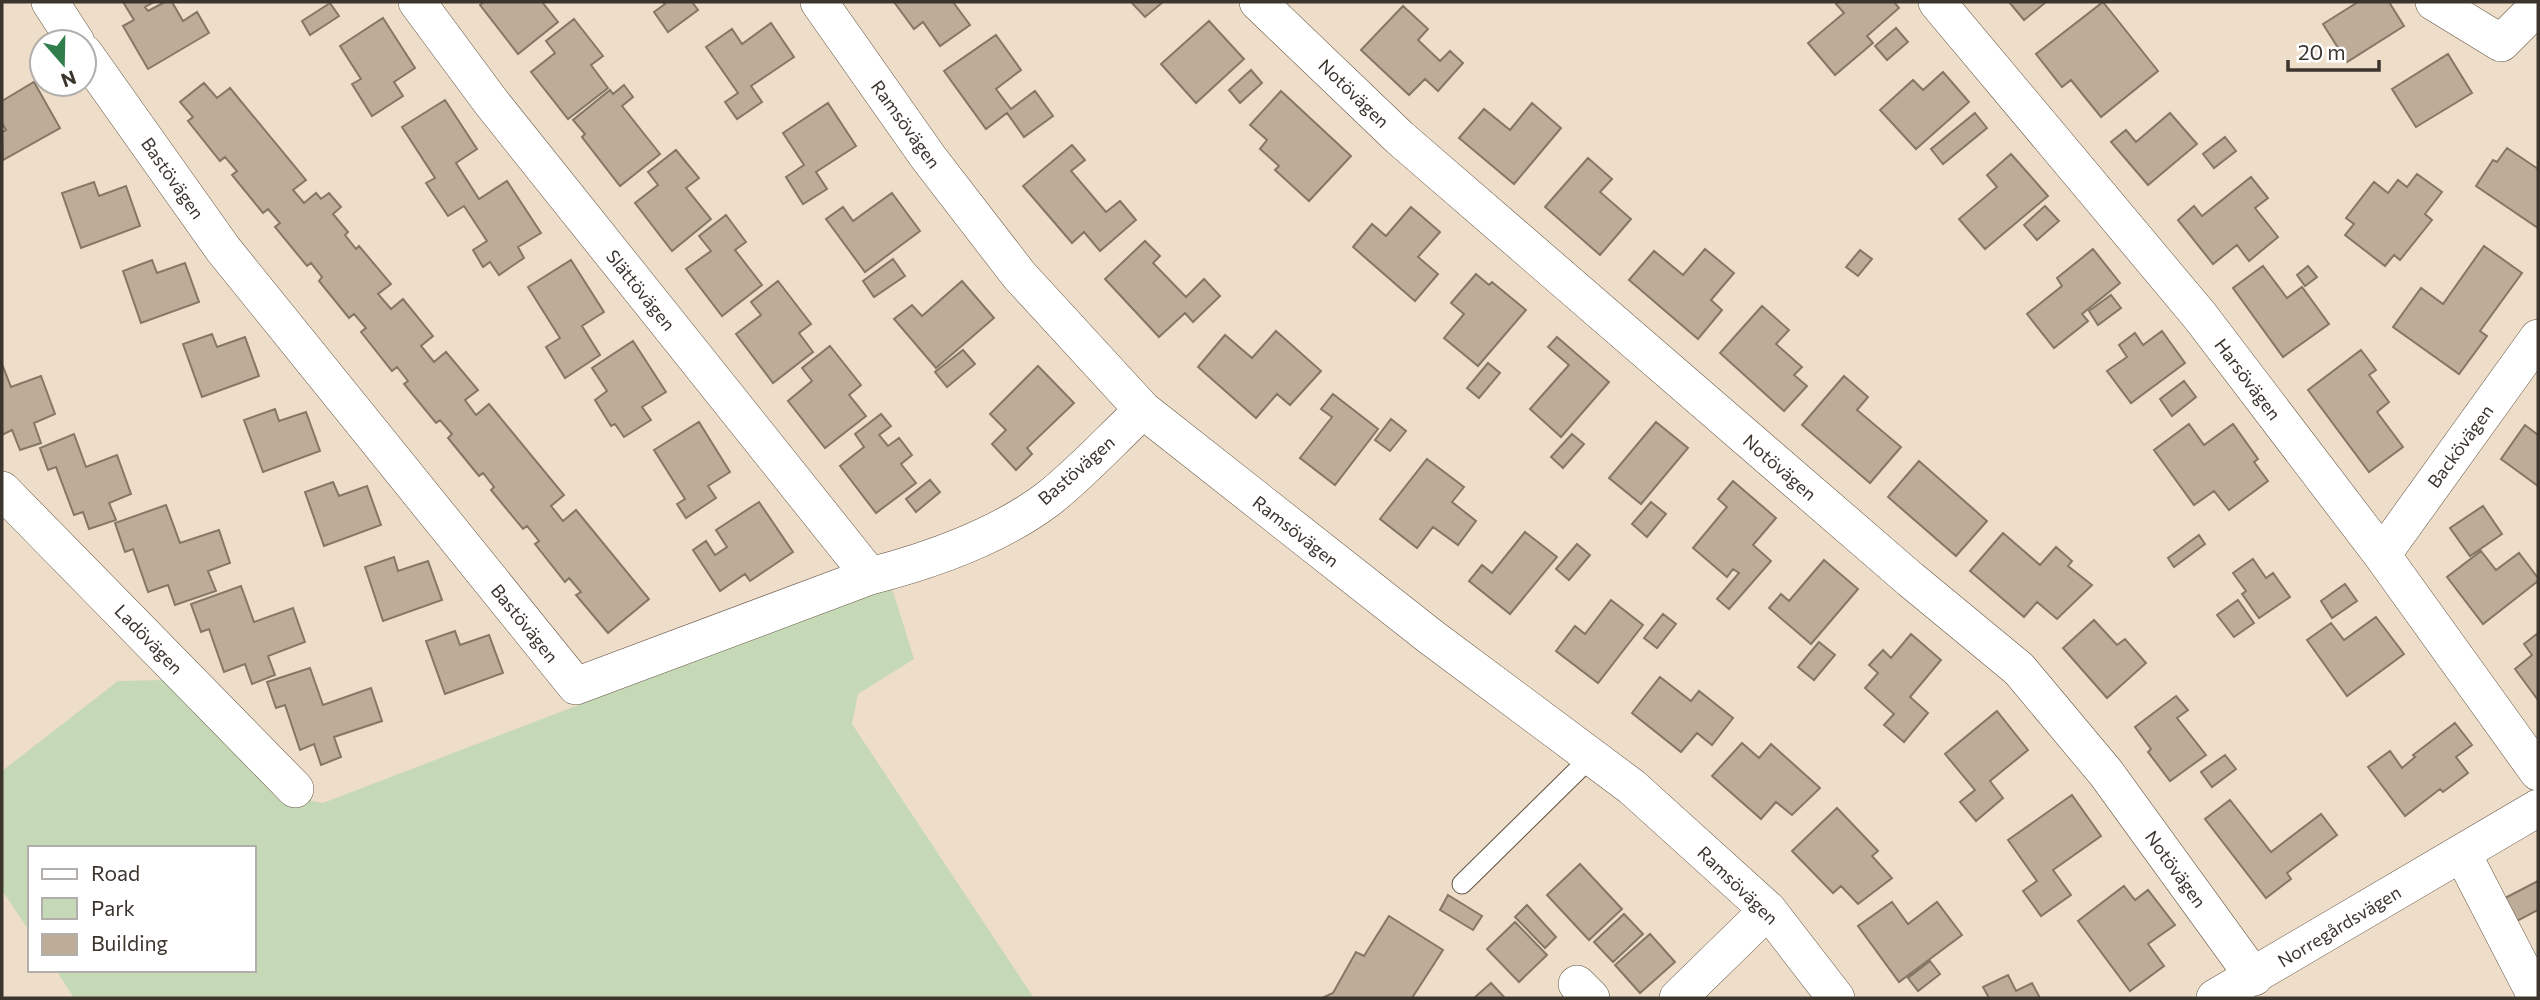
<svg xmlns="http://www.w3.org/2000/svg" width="2540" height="1000" font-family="Commissioner,sans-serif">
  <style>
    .green { fill: #c6d9b7 }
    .building { fill: #bdac98; stroke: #867764; stroke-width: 2 }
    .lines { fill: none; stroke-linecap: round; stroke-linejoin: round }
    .lane-casing { stroke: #645543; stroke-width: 21 }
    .street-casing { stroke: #645543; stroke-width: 38 }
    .lane { stroke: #fff; stroke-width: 19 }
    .street { stroke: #fff; stroke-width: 37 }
    .labels { text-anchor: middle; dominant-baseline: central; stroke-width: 6; stroke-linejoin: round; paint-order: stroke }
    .street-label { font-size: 18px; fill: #3c352d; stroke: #fff }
  </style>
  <rect width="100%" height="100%" fill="#eeddc8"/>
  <path class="green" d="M 891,585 L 914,659 L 858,694 L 852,724 L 1034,998 L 74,998 L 56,970 L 254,970 L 254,848 L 30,848 L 30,932 L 2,890 L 2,771 L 118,681 L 166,680 L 273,793 L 323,803 Z"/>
  <path class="building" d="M 123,2 L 154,2 L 145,7 L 148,11 L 165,2 L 172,2 L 183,21 L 197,12 L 209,33 L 148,69 L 123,26 L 134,20 Z
    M 484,2 L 542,2 L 558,22 L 518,54 L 480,5 Z
    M 663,2 L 692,2 L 698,10 L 668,32 L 654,12 L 665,4 Z
    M 894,2 L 953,2 L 970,25 L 940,46 L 923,22 L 914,29 Z
    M 1131,2 L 1163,2 L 1145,17 Z
    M 1839,2 L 1894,2 L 1899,8 L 1867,36 L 1873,43 L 1835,75 L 1808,43 L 1844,13 L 1836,4 Z
    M 2009,2 L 2046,2 L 2024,20 Z
    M 2103,2 L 2158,71 L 2101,117 L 2071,80 L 2062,87 L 2036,54 Z
    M 2358,2 L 2389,2 L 2404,26 L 2347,62 L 2323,24 Z
    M 330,3 L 339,16 L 310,35 L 302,21 Z
    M 1403,6 L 1428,29 L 1418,40 L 1440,61 L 1450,51 L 1463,63 L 1438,91 L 1425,79 L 1409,95 L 1361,50 Z
    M 383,18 L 415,68 L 394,82 L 403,96 L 372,116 L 352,84 L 361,79 L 340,46 Z
    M 574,19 L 603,56 L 591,65 L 608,88 L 568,119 L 531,72 L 555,53 L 546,41 Z
    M 1209,21 L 1244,59 L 1196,103 L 1161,64 Z
    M 771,23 L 794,57 L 751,86 L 762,102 L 737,119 L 725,102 L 738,93 L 706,47 L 732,29 L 742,44 Z
    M 1896,28 L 1908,42 L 1887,60 L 1875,46 Z
    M 996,35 L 1021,70 L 996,89 L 1011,109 L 1035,91 L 1053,116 L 1024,137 L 1007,113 L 986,129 L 944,71 Z
    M 2448,54 L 2472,93 L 2416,127 L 2392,89 Z
    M 1251,70 L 1262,83 L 1240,103 L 1229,90 Z
    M 1943,72 L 1969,102 L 1916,149 L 1880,110 L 1913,80 L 1923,90 Z
    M 34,82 L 60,128 L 3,160 L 2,132 L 6,130 L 2,123 L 2,101 Z
    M 204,83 L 217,98 L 230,88 L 306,180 L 293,190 L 304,203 L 316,193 L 321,199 L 329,193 L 341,207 L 333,214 L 348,232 L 345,235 L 356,249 L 359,246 L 391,284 L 378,294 L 391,309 L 403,299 L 433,336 L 421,346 L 434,362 L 446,352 L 478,390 L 465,400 L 476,415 L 489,404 L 564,495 L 551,506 L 563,521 L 576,510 L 649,599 L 608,633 L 576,595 L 581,592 L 569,578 L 565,582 L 535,544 L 539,541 L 527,526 L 523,529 L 491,490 L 494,487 L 483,473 L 479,476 L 448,438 L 452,434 L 440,420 L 436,423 L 404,384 L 408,381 L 397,367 L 392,371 L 361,332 L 366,328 L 354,314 L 349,318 L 319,281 L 322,277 L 311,263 L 307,266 L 275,227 L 280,223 L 268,209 L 263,213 L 232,175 L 237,171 L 225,157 L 220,161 L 188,121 L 193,117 L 180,102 Z
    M 624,85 L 633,97 L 622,106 L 660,154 L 620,186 L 582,137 L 585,134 L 573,120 L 610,90 L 613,94 Z
    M 1281,91 L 1351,156 L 1309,201 L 1275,170 L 1279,166 L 1260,149 L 1267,140 L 1250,125 Z
    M 445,100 L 477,149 L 456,163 L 479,199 L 507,181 L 541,233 L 518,247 L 524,258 L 499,275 L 490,262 L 483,267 L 473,250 L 487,241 L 464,206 L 448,216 L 426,183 L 435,178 L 402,127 Z
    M 828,103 L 856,146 L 816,172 L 827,189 L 803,204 L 786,177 L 804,165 L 783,133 Z
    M 1532,103 L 1561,128 L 1514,184 L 1459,138 L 1484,109 L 1510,130 Z
    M 1975,113 L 1987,128 L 1943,164 L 1931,149 Z
    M 2170,113 L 2197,144 L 2148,185 L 2111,142 L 2126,130 L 2136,142 Z
    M 2225,137 L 2236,151 L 2214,168 L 2203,154 Z
    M 1072,145 L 1085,160 L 1071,171 L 1106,212 L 1120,201 L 1136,220 L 1100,251 L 1084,232 L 1072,243 L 1023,186 Z
    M 2507,148 L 2538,169 L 2538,228 L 2476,186 L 2493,160 L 2497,162 Z
    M 676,150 L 699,178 L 686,188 L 711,219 L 672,251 L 635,203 L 658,185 L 648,172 Z
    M 2011,154 L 2048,196 L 1985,249 L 1959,219 L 1997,187 L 1987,175 Z
    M 1588,158 L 1612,179 L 1600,192 L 1631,219 L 1600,255 L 1545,207 Z
    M 2417,174 L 2442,192 L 2425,214 L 2432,220 L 2400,260 L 2394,255 L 2385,266 L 2345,235 L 2354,224 L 2346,218 L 2374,182 L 2388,193 L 2398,180 L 2407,187 Z
    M 2251,177 L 2268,198 L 2255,208 L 2278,237 L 2249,261 L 2237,245 L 2213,264 L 2178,220 L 2194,206 L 2202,216 Z
    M 94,182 L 99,196 L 126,186 L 140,226 L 81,248 L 62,193 Z
    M 892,193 L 920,231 L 865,272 L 826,219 L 843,207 L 853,221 Z
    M 2045,206 L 2059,221 L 2037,240 L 2024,225 Z
    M 1411,207 L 1440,232 L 1418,257 L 1438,274 L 1415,301 L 1353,247 L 1372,224 L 1386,236 Z
    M 726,215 L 746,242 L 735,250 L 762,285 L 722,316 L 686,269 L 711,251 L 699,236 Z
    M 1145,241 L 1160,256 L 1153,263 L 1186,297 L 1204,279 L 1220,296 L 1193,322 L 1185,313 L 1159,337 L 1105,279 Z
    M 2484,246 L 2522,273 L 2480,331 L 2487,336 L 2459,374 L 2393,327 L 2421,288 L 2443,304 Z
    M 1705,249 L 1734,273 L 1711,300 L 1722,310 L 1698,339 L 1629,280 L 1654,251 L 1683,275 Z
    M 2093,249 L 2120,283 L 2082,314 L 2088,321 L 2054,348 L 2027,314 L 2062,286 L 2057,278 Z
    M 1860,250 L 1872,259 L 1858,276 L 1846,267 Z
    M 893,259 L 905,276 L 874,297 L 863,281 Z
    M 152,260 L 157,273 L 185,263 L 199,302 L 141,323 L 123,271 Z
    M 571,260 L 604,312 L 582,326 L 600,355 L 565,378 L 546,347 L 560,338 L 528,287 Z
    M 2263,266 L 2287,298 L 2302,287 L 2329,324 L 2283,357 L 2233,288 Z
    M 2308,266 L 2317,277 L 2305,286 L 2297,275 Z
    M 1476,274 L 1489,285 L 1492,282 L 1526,310 L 1478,366 L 1444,338 L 1464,314 L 1451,303 Z
    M 778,281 L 811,324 L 799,333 L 813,352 L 773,383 L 736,334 L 761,315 L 751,302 Z
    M 962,281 L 994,318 L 936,368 L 894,319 L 912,305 L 922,316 Z
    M 2111,295 L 2121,308 L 2098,325 L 2089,311 Z
    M 1762,306 L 1789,330 L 1776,344 L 1802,367 L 1794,375 L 1807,386 L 1784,411 L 1720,353 Z
    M 1276,331 L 1321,371 L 1290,405 L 1277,394 L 1256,418 L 1198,367 L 1225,335 L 1252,358 Z
    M 2162,331 L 2185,363 L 2131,403 L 2107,371 L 2127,357 L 2119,345 L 2135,333 L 2143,345 Z
    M 212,334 L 217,347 L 245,337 L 259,376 L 202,397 L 183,344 Z
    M 1557,337 L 1609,382 L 1561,437 L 1530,409 L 1569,365 L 1548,347 Z
    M 633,341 L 666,392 L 642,407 L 651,420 L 624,437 L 615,424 L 611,426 L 595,400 L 607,391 L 592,368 Z
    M 830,346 L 861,385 L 849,395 L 866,416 L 825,448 L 788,401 L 812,381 L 802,368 Z
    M 963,350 L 975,364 L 947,387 L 935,372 Z
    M 2361,350 L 2376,370 L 2369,375 L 2389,402 L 2377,412 L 2403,447 L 2369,472 L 2308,390 Z
    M 1488,363 L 1500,373 L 1479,398 L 1467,388 Z
    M 2,364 L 11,387 L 41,376 L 55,414 L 34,423 L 41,443 L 20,450 L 12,430 L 2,435 Z
    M 1038,366 L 1074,403 L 1027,448 L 1032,454 L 1016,470 L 992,444 L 1006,430 L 990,414 Z
    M 1844,376 L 1868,397 L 1857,410 L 1901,447 L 1870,483 L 1802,425 Z
    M 2184,381 L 2196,397 L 2172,416 L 2160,399 Z
    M 1333,394 L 1378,429 L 1335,485 L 1300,458 L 1332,417 L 1321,409 Z
    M 275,409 L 279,421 L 306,412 L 320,451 L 263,472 L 244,420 Z
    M 881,414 L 891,426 L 879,435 L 888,446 L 899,438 L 912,455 L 901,464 L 916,483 L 876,513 L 840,466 L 864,447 L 855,434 Z
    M 1391,419 L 1406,431 L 1390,451 L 1375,440 Z
    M 699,422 L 730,472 L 708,486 L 716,498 L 686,518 L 677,504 L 685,499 L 654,450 Z
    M 1656,422 L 1688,448 L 1641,504 L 1609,478 Z
    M 2189,424 L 2204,445 L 2233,424 L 2258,459 L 2254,462 L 2268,481 L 2229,510 L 2214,491 L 2194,505 L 2154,450 Z
    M 2525,425 L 2538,435 L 2538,486 L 2501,459 Z
    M 74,434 L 86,467 L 117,455 L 131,494 L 109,503 L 116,520 L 89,529 L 83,512 L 74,515 L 56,467 L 48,470 L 40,448 Z
    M 1572,434 L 1584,444 L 1563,468 L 1551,457 Z
    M 1427,459 L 1464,487 L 1452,502 L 1476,521 L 1458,545 L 1433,527 L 1417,548 L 1380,519 Z
    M 1919,461 L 1987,521 L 1956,556 L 1888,497 Z
    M 930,480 L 940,492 L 916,512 L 906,499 Z
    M 1733,481 L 1776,518 L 1753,545 L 1771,561 L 1729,609 L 1717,599 L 1739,573 L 1733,569 L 1727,577 L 1693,548 L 1727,507 L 1718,499 Z
    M 333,482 L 339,496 L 367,486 L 381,525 L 324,546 L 305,492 Z
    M 759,502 L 793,552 L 750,581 L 745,574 L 720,591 L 693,550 L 706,541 L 715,555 L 727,547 L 716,530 Z
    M 1651,502 L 1666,514 L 1647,537 L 1632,524 Z
    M 166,505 L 180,543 L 219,530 L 230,563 L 208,571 L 216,591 L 175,605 L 168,585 L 148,592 L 133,549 L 125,552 L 115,523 Z
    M 2483,506 L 2502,534 L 2470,556 L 2450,528 Z
    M 1525,532 L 1557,557 L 1510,614 L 1469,581 L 1482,565 L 1492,573 Z
    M 2003,533 L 2040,565 L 2056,547 L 2072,561 L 2068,566 L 2092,585 L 2057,619 L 2037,602 L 2024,617 L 1970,571 Z
    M 2199,535 L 2205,544 L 2174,567 L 2168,558 Z
    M 1577,544 L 1590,555 L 1569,580 L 1556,569 Z
    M 2481,551 L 2496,570 L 2519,553 L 2538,578 L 2538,581 L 2483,624 L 2447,577 Z
    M 394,557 L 398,571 L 428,561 L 442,600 L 383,621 L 365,567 Z
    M 2253,559 L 2266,578 L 2273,573 L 2290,597 L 2259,618 L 2242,594 L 2246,591 L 2233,573 Z
    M 1824,560 L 1858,589 L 1811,644 L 1769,608 L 1781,594 L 1789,601 Z
    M 2345,584 L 2357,601 L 2332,618 L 2321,601 Z
    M 241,586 L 254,622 L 293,608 L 305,642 L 268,656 L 275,675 L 252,684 L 245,664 L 224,672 L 209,629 L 201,632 L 191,604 Z
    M 1611,600 L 1643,625 L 1598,683 L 1556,651 L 1575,626 L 1585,634 Z
    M 2238,600 L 2254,623 L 2234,637 L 2217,615 Z
    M 1663,614 L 1676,624 L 1657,648 L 1644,638 Z
    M 2376,617 L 2404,654 L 2347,696 L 2307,640 L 2331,623 L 2344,640 Z
    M 2094,620 L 2117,645 L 2125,639 L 2146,663 L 2107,698 L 2063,648 Z
    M 455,631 L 460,645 L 489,635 L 503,673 L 445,694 L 426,641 Z
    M 2538,633 L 2538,700 L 2515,669 L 2532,655 L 2524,644 Z
    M 1911,634 L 1941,660 L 1910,697 L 1928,713 L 1904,742 L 1884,725 L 1894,714 L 1865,688 L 1878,673 L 1869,665 L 1883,650 L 1891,658 Z
    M 1819,642 L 1835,655 L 1814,680 L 1798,667 Z
    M 310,668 L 323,705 L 371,688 L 382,721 L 334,737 L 341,757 L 321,765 L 314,744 L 300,750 L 285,705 L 276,708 L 267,682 Z
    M 1660,677 L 1691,701 L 1699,691 L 1733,718 L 1712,745 L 1697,733 L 1681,752 L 1632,713 Z
    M 2176,696 L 2188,710 L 2177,718 L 2206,755 L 2170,781 L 2148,752 L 2151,749 L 2135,727 Z
    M 1997,711 L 2028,750 L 1990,781 L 2003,798 L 1976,821 L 1960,802 L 1975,790 L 1945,754 Z
    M 2455,723 L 2472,745 L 2456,757 L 2468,773 L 2443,792 L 2440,789 L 2405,816 L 2368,767 L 2390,751 L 2402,768 L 2415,757 L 2413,755 Z
    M 1742,743 L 1759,758 L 1771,744 L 1820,788 L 1792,815 L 1776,802 L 1761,819 L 1712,776 Z
    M 2225,755 L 2236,769 L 2212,787 L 2201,772 Z
    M 2072,795 L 2101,836 L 2053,870 L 2071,895 L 2041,916 L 2023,891 L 2037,881 L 2008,840 Z
    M 2230,800 L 2271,852 L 2321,814 L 2337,835 L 2287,873 L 2291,879 L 2266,898 L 2205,819 Z
    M 1837,808 L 1878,851 L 1872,856 L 1892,878 L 1858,904 L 1841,886 L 1833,893 L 1792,851 Z
    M 1580,864 L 1622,909 L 1589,940 L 1547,895 Z
    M 2538,881 L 2538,910 L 2517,921 L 2505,898 Z
    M 2124,886 L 2135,900 L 2148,890 L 2175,925 L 2148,944 L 2164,966 L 2130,991 L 2078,921 Z
    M 1448,895 L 1482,916 L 1473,930 L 1440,910 Z
    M 1892,902 L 1908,924 L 1937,902 L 1962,935 L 1899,982 L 1858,926 Z
    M 1527,905 L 1556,937 L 1545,948 L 1515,917 Z
    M 1624,914 L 1643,934 L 1613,962 L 1594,942 Z
    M 1389,916 L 1443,950 L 1412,998 L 1322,998 L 1333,993 L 1356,952 L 1364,956 Z
    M 1515,922 L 1547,955 L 1519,982 L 1487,949 Z
    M 1650,934 L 1675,962 L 1640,993 L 1615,965 Z
    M 1930,961 L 1940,974 L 1918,991 L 1908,978 Z
    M 2008,975 L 2016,991 L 2032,983 L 2040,998 L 1989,998 L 1983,987 Z
    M 1491,983 L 1505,998 L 1474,998 Z"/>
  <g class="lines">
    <g class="lane-casing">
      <path id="lane" d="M 1462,884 L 1591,757"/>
    </g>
    <g class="street-casing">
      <path id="street" d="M 50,2 L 76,42
        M 417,2 L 491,102 L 870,576
        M 819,2 L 928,157 L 1019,275 L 1143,410 L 1431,637 L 1632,787 L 1768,910 L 1836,998
        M 1258,2 L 1400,138 L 1910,579 L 2019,669 L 2106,773 L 2254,977
        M 1937,2 L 2200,316 L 2382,555 L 2538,772
        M 2434,2 L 2501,43 L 2526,18 L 2538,12
        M 84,53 L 223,249 L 576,686 L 870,576 C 929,561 999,536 1048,499 C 1081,473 1112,439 1143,410
        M 2,490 L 295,789
        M 2382,555 L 2538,338
        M 2462,853 L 2537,998
        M 1577,984 L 1591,998
        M 1678,998 L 1768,910
        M 2215,998 L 2538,808"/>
    </g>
    <use href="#lane" class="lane"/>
    <use href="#street" class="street"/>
  </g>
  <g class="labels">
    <g class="street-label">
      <text transform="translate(1354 93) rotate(44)">Notövägen</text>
      <text transform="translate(906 124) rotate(54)">Ramsövägen</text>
      <text transform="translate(173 178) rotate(55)">Bastövägen</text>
      <text transform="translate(641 290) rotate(51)">Slättövägen</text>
      <text transform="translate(2248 379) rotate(53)">Harsövägen</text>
      <text transform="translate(2460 446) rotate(-54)">Backövägen</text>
      <text transform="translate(1780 467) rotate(41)">Notövägen</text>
      <text transform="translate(1076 470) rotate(-41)">Bastövägen</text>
      <text transform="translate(1296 531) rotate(38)">Ramsövägen</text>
      <text transform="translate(525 623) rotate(51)">Bastövägen</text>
      <text transform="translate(149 639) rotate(46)">Ladövägen</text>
      <text transform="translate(2176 869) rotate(54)">Notövägen</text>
      <text transform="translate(1738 885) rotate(44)">Ramsövägen</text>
      <text transform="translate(2339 926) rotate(-31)">Norregårdsvägen</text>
    </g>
  </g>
  <rect width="2540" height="1000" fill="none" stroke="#3c352d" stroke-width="7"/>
  <rect x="28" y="846" width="228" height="126" fill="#ffffff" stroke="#b1aeab" stroke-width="2"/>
  <rect x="42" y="869" width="35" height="10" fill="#ffffff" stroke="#b1aeab" stroke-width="2"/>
  <text x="91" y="881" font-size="21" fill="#3c352d">Road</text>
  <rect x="42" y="898" width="35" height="21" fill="#c6d9b7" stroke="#b1aeab" stroke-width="2"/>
  <text x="91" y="916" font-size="21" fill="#3c352d">Park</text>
  <rect x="42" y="934" width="35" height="21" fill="#bdac98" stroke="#b1aeab" stroke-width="2"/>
  <text x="91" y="951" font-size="21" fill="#3c352d">Building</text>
  <g transform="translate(63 63) rotate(160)"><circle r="33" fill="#ffffff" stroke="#b1aeab" stroke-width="2"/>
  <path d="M0-5L12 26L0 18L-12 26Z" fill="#317e4d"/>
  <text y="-10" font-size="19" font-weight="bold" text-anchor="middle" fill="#3c352d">N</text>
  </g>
  <path d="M2288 60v10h91v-10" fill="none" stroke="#3c352d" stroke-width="3.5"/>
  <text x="2298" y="60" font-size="21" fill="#3c352d" stroke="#ffffff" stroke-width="5" paint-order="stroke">20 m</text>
</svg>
